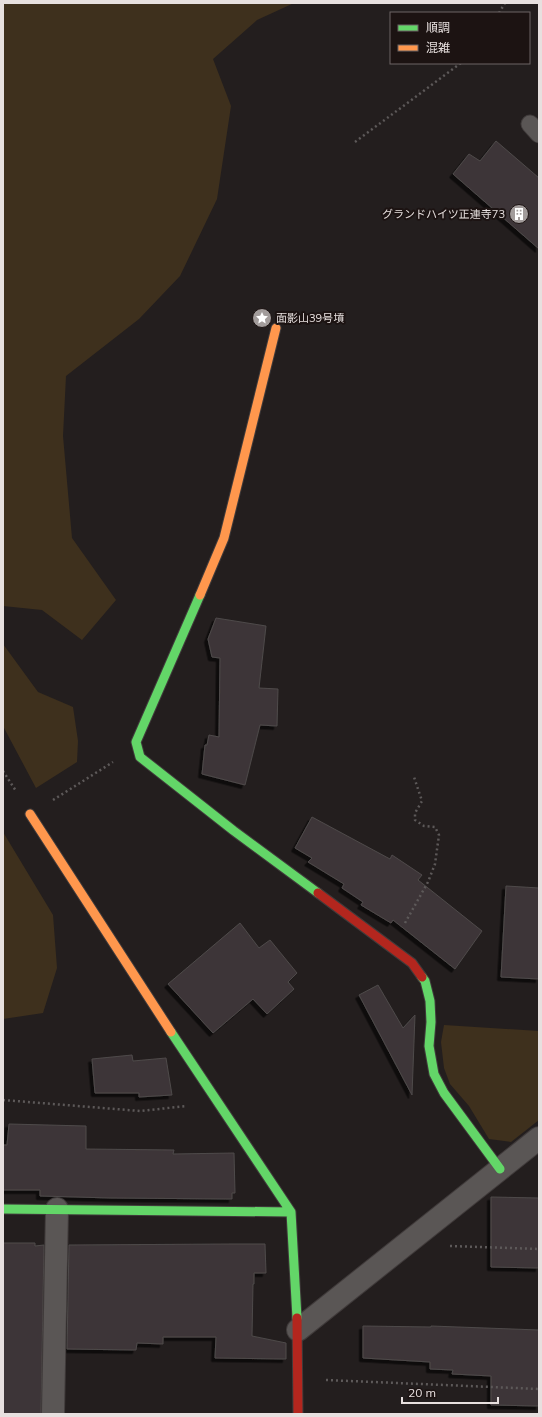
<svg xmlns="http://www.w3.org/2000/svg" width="542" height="1417" font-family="Mulish,'Noto Sans JP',sans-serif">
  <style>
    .green { fill: #3e301d }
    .building { fill: #3e3638; stroke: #4e4a4a; filter: url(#shadow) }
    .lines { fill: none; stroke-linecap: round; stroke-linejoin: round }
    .lane-casing { stroke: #403b3b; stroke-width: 19 }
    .street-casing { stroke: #403b3b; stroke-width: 24 }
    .fast-casing { stroke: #403b3b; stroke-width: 11 }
    .slow-casing { stroke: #403b3b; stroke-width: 11 }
    .jam-casing { stroke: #403b3b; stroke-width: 11 }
    .path { stroke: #5d5959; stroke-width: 2.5; stroke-dasharray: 2 3; stroke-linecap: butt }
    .lane { stroke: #5a5655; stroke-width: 17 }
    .street { stroke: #5a5655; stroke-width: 22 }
    .fast { stroke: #63d668; stroke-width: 9 }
    .slow { stroke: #ff974d; stroke-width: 9 }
    .jam { stroke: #b3261e; stroke-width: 9 }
    .labels { text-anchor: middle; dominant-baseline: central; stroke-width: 4; stroke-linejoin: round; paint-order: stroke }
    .poi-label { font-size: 11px; fill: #e7e0df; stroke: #1c1312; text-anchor: end }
  </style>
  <defs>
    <filter id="shadow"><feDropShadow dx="-3.5" dy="3.5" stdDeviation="0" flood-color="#0009"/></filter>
  </defs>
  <rect width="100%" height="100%" fill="#231e1e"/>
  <path class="green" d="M 3,3 L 294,3 L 257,20 L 213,59 L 231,106 L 217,199 L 180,276 L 139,319 L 66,376 L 63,436 L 72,538 L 116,600 L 82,640 L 42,610 L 3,606 Z
    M 3,644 L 38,692 L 73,707 L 78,741 L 77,762 L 36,788 L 3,726 Z
    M 3,832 L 53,915 L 57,968 L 43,1013 L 3,1019 Z
    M 444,1025 L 539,1031 L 539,1120 L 511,1142 L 489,1139 L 469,1106 L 450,1084 L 444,1068 L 441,1042 Z"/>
  <path class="building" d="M 496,141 L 539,178 L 539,249 L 453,174 L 469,154 L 480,161 Z
    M 216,618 L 266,626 L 259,688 L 278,689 L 277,726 L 260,725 L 245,785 L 202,774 L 205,745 L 207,745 L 209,735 L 219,737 L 220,658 L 212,657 L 208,639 Z
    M 312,817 L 390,859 L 392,855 L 422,875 L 418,880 L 482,931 L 455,969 L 393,920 L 391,923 L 361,905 L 363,902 L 342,888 L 344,884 L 308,862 L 312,858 L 295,848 Z
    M 506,886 L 539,888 L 539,979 L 501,977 Z
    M 240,923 L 259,948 L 270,940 L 297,973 L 288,982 L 294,989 L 267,1014 L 253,999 L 213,1033 L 168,984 Z
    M 378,985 L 403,1028 L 415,1015 L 412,1095 L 359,995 Z
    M 132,1055 L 133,1061 L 166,1058 L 172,1095 L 139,1097 L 139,1093 L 95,1093 L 92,1059 Z
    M 9,1124 L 86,1126 L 86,1149 L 174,1150 L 173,1154 L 234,1153 L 235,1193 L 232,1193 L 232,1199 L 111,1198 L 40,1196 L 40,1190 L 3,1190 L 3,1145 L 7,1145 Z
    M 491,1197 L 539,1198 L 539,1268 L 491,1267 Z
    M 3,1243 L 35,1243 L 35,1246 L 44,1245 L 41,1414 L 3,1414 Z
    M 229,1244 L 265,1244 L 266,1273 L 254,1273 L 254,1284 L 253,1284 L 252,1336 L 286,1343 L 286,1359 L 215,1358 L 216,1337 L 163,1337 L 163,1344 L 137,1343 L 136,1350 L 67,1349 L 69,1245 Z
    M 363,1326 L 431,1327 L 431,1326 L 539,1330 L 539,1406 L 491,1405 L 491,1376 L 452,1374 L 453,1370 L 430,1369 L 430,1362 L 363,1358 Z"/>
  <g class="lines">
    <g class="lane-casing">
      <path id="lane" d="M 530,124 L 539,134"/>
    </g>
    <g class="street-casing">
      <path id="street" d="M 298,1330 L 539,1138
        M 53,1414 L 57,1209"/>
    </g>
    <g class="fast-casing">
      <path id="fast" d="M 200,595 L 136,742 L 140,757 L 234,831 L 318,893
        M 422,977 L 425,981 L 430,1001 L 431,1022 L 429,1046 L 434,1074 L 444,1093 L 500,1169
        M 171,1032 L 291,1212 L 297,1318
        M 3,1209 L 291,1212"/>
    </g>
    <g class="slow-casing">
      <path id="slow" d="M 200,595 L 224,538 L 276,328
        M 30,814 L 171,1032"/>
    </g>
    <g class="jam-casing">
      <path id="jam" d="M 318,893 L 412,963 L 422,977
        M 297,1318 L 298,1414"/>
    </g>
    <path class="path" d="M 499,13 L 505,3
      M 355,142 L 461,63
      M 3,771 L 16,791
      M 53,800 L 113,762
      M 405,923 L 428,882 L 435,864 L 439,835 L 435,827 L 424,826 L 415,820 L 415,813 L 422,801 L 414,777
      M 3,1100 L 140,1111 L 187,1106
      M 450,1246 L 539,1249
      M 326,1380 L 539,1389"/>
    <use href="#lane" class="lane"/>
    <use href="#street" class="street"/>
    <use href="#fast" class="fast"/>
    <use href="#slow" class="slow"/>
    <use href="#jam" class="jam"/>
  </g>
  <defs>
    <g id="building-disc" transform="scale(1)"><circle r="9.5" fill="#a29c9b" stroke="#1c1312"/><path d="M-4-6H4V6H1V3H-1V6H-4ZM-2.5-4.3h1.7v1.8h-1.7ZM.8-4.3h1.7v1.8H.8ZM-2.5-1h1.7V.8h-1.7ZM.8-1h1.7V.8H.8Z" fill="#fff"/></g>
    <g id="sight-disc" transform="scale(1)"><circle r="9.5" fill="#a29c9b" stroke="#1c1312"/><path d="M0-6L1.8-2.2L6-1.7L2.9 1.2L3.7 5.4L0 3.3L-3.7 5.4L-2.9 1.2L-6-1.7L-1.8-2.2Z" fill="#fff"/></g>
  </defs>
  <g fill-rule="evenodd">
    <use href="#building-disc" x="519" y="214"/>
    <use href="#sight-disc" x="262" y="318"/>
  </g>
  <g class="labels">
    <g class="poi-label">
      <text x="505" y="214">グランドハイツ正連寺73</text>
      <text x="276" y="318" text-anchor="start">面影山39号墳</text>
    </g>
  </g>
  <rect width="542" height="1417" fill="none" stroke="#e7e0df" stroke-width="8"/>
  <rect x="390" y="12" width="140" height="52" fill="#1c1312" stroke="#6d6564"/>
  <rect x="398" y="25" width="20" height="6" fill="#63d668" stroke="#6d6564"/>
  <text x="426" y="32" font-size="12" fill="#e7e0df">順調</text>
  <rect x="398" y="45" width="20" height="6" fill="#ff974d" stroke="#6d6564"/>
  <text x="426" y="52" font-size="12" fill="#e7e0df">混雑</text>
  <path d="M402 1397v6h96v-6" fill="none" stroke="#e7e0df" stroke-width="2"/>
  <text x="408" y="1397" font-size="12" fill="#e7e0df" stroke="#1c1312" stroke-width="3" paint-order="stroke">20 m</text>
</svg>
